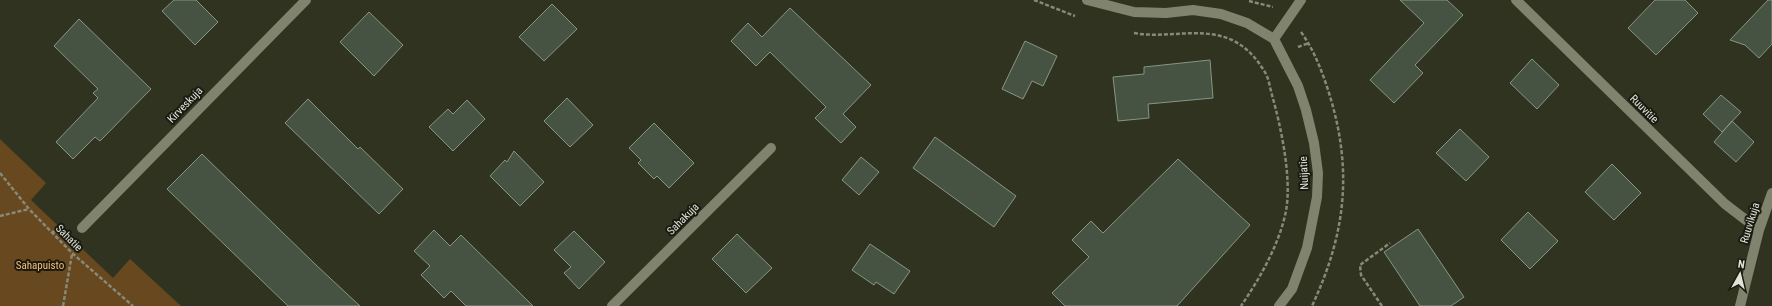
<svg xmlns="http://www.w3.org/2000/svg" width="1772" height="306" font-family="'Roboto Condensed',sans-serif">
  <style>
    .green { fill: #68481f }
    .building { fill: #475342; stroke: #879683 }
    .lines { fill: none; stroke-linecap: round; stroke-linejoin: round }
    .path { stroke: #878979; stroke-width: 2.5; stroke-dasharray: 4 2; stroke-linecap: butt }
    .minor { stroke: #80846e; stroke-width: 10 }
    .labels { text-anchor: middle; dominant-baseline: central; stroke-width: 4; stroke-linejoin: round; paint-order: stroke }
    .street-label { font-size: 11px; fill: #e2e4d8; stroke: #191a11 }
    .park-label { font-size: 11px; fill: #fdbf75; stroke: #191a11 }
  </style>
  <rect width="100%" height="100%" fill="#303320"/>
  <path class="green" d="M 0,139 L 46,183 L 31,200 L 113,278 L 130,259 L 181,306 L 0,306 Z"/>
  <path class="building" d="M 174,0 L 196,0 L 218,22 L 195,45 L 162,11 Z
    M 1400,0 L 1447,0 L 1463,15 L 1415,65 L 1423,73 L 1394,103 L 1370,80 L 1424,23 Z
    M 1655,0 L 1685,0 L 1698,13 L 1656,55 L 1628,28 Z
    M 1768,0 L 1772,0 L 1772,44 L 1759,58 L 1745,45 L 1730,40 Z
    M 552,4 L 577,29 L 544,61 L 519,37 Z
    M 790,8 L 871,85 L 843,114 L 856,127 L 841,143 L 815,118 L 826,107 L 770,52 L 756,66 L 731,41 L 748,23 L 762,37 Z
    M 369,12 L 403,45 L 374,76 L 340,42 Z
    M 79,19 L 151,89 L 100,141 L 95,137 L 73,159 L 56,142 L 98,98 L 93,93 L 98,89 L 54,46 Z
    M 1025,41 L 1057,56 L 1043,86 L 1032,81 L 1023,99 L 1002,89 Z
    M 1532,59 L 1559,85 L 1537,109 L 1510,83 Z
    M 1210,60 L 1213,98 L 1148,104 L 1149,118 L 1118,121 L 1113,77 L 1144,74 L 1144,67 Z
    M 1721,95 L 1741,112 L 1722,132 L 1703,114 Z
    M 567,98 L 593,125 L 570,147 L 544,121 Z
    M 308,99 L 358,149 L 360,147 L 403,189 L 379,214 L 285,123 Z
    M 467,100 L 485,119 L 453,151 L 429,127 L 448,109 L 453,114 Z
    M 1732,121 L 1754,142 L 1736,162 L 1714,142 Z
    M 654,123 L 694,163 L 669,188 L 657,176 L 654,179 L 638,163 L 641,160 L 629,148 Z
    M 1460,129 L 1489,157 L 1466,181 L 1436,153 Z
    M 935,137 L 1016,196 L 994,227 L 913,168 Z
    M 514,151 L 544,182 L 520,206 L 490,176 L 505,160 L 507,162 Z
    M 202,154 L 316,265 L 360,306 L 288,306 L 167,189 Z
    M 861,157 L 879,172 L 859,195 L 842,180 Z
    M 1178,159 L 1250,225 L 1177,306 L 1065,306 L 1052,293 L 1089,257 L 1072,240 L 1091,221 L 1103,233 Z
    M 1612,164 L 1641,193 L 1614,220 L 1585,192 Z
    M 1528,212 L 1558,241 L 1530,269 L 1501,240 Z
    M 1418,229 L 1464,297 L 1451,306 L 1420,306 L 1384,252 Z
    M 434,230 L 450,246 L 461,235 L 533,306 L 466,306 L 451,291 L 444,298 L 421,275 L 430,266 L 414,251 Z
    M 574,231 L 605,262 L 579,289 L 564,273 L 571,267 L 554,250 Z
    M 737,234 L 772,268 L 746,293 L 712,259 Z
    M 870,244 L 910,271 L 894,294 L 876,282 L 874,285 L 852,270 Z"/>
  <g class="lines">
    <path class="path" d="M 1034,0 L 1075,16
      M 1249,1 L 1273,7
      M 1301,32 C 1314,50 1322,71 1329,93 C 1353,170 1346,233 1312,306
      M 1134,33 C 1167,39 1201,26 1232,40 C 1247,47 1258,60 1266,74 C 1269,80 1270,88 1272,95 C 1281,127 1292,178 1286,211 C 1279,245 1260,278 1241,306
      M 1298,47 L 1309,43
      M 0,173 L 29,209 L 72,253 L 133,306
      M 0,216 L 29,209
      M 52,232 L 64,230
      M 63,306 L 72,254
      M 1382,306 L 1361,275 L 1360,265 L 1390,243"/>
    <path class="minor" d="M 1087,0 L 1134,12 L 1166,13 L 1193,10 L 1221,14 L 1247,23 L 1274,39 L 1298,86 L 1306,110 L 1314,143 L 1318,173 L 1317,197 L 1307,248 L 1292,289 L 1279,306
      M 1516,0 L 1725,204 L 1759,230
      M 1274,39 L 1301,0
      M 82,228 L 306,0
      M 612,306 L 771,148
      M 1740,306 L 1759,230 L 1772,193"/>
  </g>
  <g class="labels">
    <g class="street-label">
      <text transform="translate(185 105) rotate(-46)">Kirveskuja</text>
      <text transform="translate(1644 109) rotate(45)">Ruuvitie</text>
      <text transform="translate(1304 173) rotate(-93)">Nuijatie</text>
      <text transform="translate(683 219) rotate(-45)">Sahakuja</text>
      <text transform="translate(1750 223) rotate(-73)">Ruuvikuja</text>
      <text transform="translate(69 238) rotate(45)">Sahatie</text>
    </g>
    <g class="park-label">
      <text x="40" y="265">Sahapuisto</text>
    </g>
  </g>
  <g transform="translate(1740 274) rotate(8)" stroke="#191a11" stroke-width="3" paint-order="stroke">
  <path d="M0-3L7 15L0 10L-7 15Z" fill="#e2e4d8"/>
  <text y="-6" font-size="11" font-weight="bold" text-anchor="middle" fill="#e2e4d8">N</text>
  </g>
</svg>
